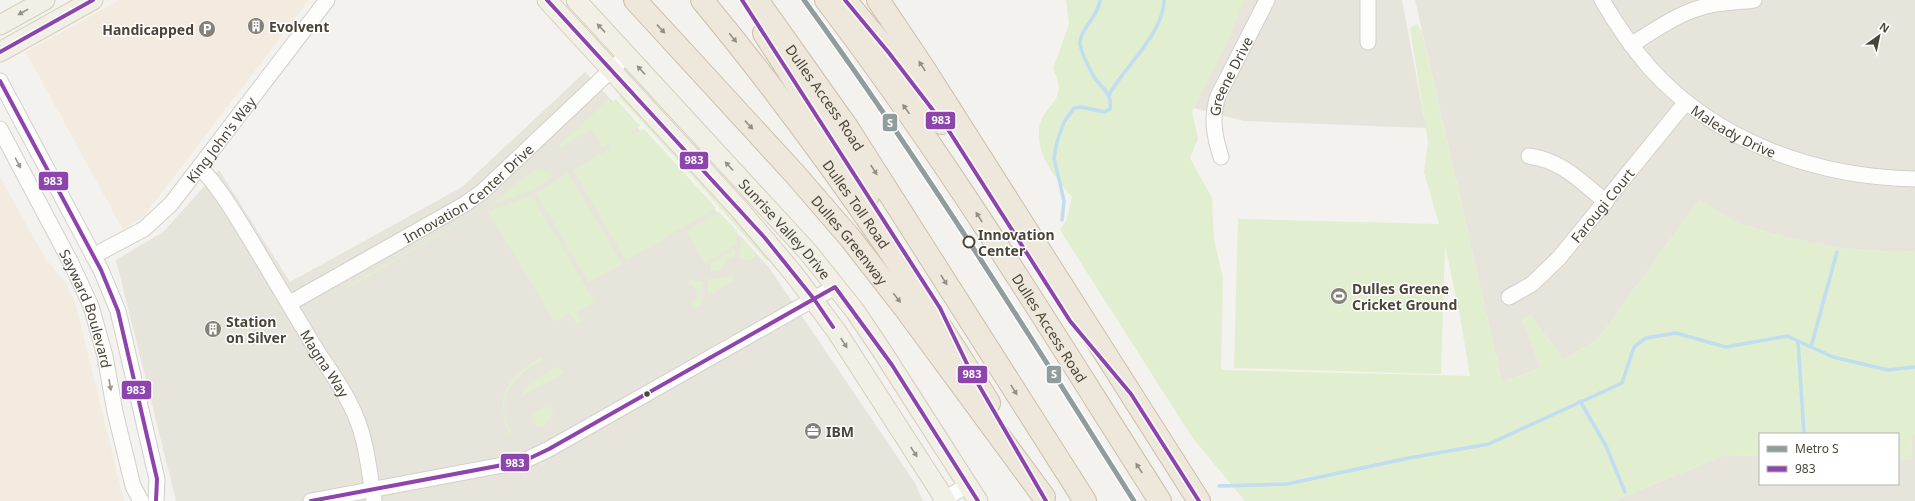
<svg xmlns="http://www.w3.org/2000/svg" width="1915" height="501" font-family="'Noto Sans',sans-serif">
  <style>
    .residential { fill: #e7e4dc }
    .commercial { fill: #f3ebdf }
    .green { fill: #e1eecf }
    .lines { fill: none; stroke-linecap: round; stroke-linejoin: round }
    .stream { stroke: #c0ddf1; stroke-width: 3.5 }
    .minor-casing { stroke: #d2d0cb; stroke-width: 17 }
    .major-casing { stroke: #d6cebb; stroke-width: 21 }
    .highway-casing { stroke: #ccbfa9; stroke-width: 24 }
    .minor { stroke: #fdfdfc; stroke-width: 15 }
    .major { stroke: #f2efe6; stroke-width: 19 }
    .highway { stroke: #ede8db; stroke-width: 22 }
    .bus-1-casing { stroke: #fff; stroke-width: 7 }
    .bus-1 { stroke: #8e44ad; stroke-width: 4 }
    .metro-1-casing { stroke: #fff; stroke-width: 8 }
    .metro-1 { stroke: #919d9d; stroke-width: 5 }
    .oneway { fill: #969187 }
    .oneway2 { fill: #948e82 }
    .oneway3 { fill: #9b9791 }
    .stop-dot { fill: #fff; stroke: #4b4439; stroke-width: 2 }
    .bus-dot { fill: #4b4439; stroke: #fff; stroke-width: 1.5 }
    .labels { text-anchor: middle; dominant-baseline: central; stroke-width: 3; stroke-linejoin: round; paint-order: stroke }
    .poi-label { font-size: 14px; font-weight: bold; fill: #4b4439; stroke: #fff; text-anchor: start }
    .street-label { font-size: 14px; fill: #4b4439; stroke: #fff }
    .stop-label { font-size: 14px; font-weight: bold; fill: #4b4439; stroke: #fff; text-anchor: start }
    .line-badge { stroke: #fff; stroke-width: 1.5 }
    .badge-label { font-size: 11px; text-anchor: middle; font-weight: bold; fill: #fff }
  </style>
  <rect width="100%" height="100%" fill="#f4f2ee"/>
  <path class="residential" d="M 1244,0 L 1402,0 L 1426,128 L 1244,121 L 1190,107 Z
    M 1415,0 L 1915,0 L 1915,251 L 1895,252 L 1840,248 L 1788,238 L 1739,224 L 1699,200 L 1598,339 L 1563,360 L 1531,315 L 1522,320 L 1541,368 L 1502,382 Z
    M 585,72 L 768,266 L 915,483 L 923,501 L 176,501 L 116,260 L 163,232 L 219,170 L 290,282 L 462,187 Z
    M 1915,434 L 1915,501 L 1613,501 L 1725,455 L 1760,456 L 1760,484 L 1898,484 L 1898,460 L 1911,460 L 1912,435 Z"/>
  <path class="commercial" d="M 119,0 L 309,0 L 144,216 L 123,230 L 26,52 Z
    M 0,177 L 45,258 L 67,285 L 75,301 L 124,501 L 0,501 Z"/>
  <path class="green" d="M 1066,0 L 1245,0 L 1223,52 L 1192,111 L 1198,139 L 1190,158 L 1212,198 L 1214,240 L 1223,278 L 1221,370 L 1470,376 L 1460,316 L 1445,245 L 1441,374 L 1234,368 L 1238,219 L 1439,224 L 1424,172 L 1428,142 L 1410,28 L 1417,24 L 1422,32 L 1502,382 L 1541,368 L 1522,320 L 1531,315 L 1563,360 L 1598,339 L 1699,200 L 1739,224 L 1788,238 L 1840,248 L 1895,252 L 1915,251 L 1915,434 L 1912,435 L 1911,460 L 1898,460 L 1898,434 L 1760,434 L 1760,456 L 1725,455 L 1613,501 L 1245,501 L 1192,437 L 1060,230 L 1067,219 L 1072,197 C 1056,178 1037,157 1039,130 C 1041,104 1071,102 1053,69 L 1069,24 Z
    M 621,94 L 770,259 L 767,261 L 694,178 L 619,97 Z
    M 609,99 L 612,103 L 616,99 L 640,126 L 631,132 L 632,135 L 644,129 L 716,208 L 626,261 L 573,170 L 611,148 L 609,144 L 602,148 L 592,129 L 561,147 L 559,145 Z
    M 539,167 L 553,177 L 531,190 L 491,205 L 527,175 Z
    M 568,173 L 622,264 L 589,283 L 536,193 Z
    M 531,195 L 595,302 L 577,313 L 581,321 L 576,323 L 570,313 L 555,322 L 488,212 Z
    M 719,212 L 737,231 L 736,245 L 705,263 L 686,232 Z
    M 459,222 L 460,223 L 347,289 L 346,287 Z
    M 741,236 L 757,256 L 748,261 L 739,257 Z
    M 735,249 L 735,257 L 727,259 L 722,270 L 710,272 L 711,263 Z
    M 733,276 L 733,281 L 708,296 L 708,279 Z
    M 689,280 L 703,281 L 701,305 L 694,309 L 691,303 L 697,299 L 698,290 L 689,284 Z
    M 541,357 L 542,360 C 523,371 501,387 505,414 C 506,421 510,428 511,435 L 509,436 C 494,395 506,379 541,357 Z
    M 558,366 L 563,372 L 562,374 L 521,397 C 525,381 546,374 558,366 Z
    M 549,407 L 553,407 L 554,411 L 544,427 L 539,428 C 523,417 536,408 549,407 Z"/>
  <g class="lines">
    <path class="stream" d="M 1109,95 C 1125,66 1164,33 1164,0
      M 1062,220 L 1064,201 L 1054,158 L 1057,142 L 1064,122 L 1074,108 L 1081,107 L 1105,112 L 1110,109 C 1113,93 1100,87 1093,75 C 1088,66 1082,54 1080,44 C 1079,30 1099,16 1100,0
      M 1798,341 L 1804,434
      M 1811,347 L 1837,252
      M 1580,401 L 1606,446 L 1625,492
      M 1219,486 L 1287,484 L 1409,458 L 1489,444 L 1622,383 L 1634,347 L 1646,338 L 1676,333 L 1726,347 L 1787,336 L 1833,357 L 1888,370 L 1915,367"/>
    <g class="minor-casing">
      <g id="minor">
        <path id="s1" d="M 1602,0 C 1616,24 1631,46 1649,67 C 1716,142 1816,177 1915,179"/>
        <path d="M 1368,42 L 1368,0"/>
        <path d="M 1631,45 C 1656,29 1681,11 1711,5 C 1725,2 1740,2 1754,0"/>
        <path d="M 0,81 L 101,270 L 118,311 L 157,479 L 156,501"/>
        <path id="s2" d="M 0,129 L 71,263 L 91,306 L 105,356 L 115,412 L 133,486 L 141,501"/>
        <path d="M 1529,156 C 1563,161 1580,181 1606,202"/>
        <path id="s3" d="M 1221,157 C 1214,135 1211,118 1218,96 L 1267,0"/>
        <path id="s4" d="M 200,167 C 221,190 233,211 249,237 C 269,270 288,303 308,336 C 324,364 344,387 356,417 C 367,443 369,472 374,500"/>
        <path id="s5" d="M 93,256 L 144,229 L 171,204 L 327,0"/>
        <path id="s6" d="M 1509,297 L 1532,284 L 1559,258 L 1686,102"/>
        <path id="s7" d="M 290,303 L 465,204 L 482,192 L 627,55"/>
        <path d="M 311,501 L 524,461 L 549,449 L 835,287"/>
        <path d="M 941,501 L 968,485"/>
      </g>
    </g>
    <g class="major-casing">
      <g id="major">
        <path d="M 547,0 L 740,210 L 794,274 L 837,332 L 946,501"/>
        <path id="s8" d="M 576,0 L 808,252 L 855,311 L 880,348 L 978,501"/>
        <path d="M 0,25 L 45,0"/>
        <path d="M 0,52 L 93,0"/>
      </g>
    </g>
    <g class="highway-casing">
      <g id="highway">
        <path id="s9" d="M 635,0 L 794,173 L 851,239 L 904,307 L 1044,497"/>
        <path id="s10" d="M 702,0 C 770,82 833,168 893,256 C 926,305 959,353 989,403"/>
        <path id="s11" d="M 757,0 L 847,127 L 1085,501"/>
        <path id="s12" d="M 826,0 C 948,159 1052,332 1160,501"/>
        <path d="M 845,0 L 889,53 L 942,123"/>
        <path d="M 878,0 L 923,67 L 1199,501"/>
        <path d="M 764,33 L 868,196"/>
      </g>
    </g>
    <use href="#minor" class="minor"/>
    <use href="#major" class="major"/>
    <use href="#highway" class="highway"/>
    <g class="bus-1-casing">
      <path id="bus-1" d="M 547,0 L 765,238 L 814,299 L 833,327
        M 742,0 L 940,308 L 970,370 L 1046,501
        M 845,0 L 889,53 L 949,131 L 1070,321 L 1131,394 L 1199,501
        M 0,52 L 93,0
        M 0,81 L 101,270 L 118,311 L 157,479 L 156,501
        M 311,501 L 524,461 L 549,449 L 835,287 L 892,365 L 978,501"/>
    </g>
    <use href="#bus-1" class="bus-1"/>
    <g class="metro-1-casing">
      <path id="metro-1" d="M 804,0 C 922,162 1027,332 1134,501"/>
    </g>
    <use href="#metro-1" class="metro-1"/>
  </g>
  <defs><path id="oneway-solid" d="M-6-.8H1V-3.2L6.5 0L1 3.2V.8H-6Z"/></defs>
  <g class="oneway">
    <use href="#oneway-solid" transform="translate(23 12) rotate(151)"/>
    <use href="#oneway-solid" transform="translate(601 28) rotate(-133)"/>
    <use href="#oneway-solid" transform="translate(641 70) rotate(-133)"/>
    <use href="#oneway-solid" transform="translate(729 166) rotate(-133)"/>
    <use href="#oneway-solid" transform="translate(844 343) rotate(57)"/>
    <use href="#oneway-solid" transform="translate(914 452) rotate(57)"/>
  </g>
  <g class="oneway2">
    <use href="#oneway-solid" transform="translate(661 29) rotate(47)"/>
    <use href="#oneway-solid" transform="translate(733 38) rotate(51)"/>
    <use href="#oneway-solid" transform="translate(922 66) rotate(-123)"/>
    <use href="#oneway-solid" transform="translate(906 109) rotate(-125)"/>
    <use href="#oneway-solid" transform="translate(749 125) rotate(47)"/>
    <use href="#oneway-solid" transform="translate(874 170) rotate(57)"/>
    <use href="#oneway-solid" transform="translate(979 217) rotate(-122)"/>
    <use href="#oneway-solid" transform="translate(944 280) rotate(58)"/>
    <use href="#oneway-solid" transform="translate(897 298) rotate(52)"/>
    <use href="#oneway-solid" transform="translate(1014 390) rotate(58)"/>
    <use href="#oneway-solid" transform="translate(1139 468) rotate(-123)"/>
  </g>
  <g class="oneway3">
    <use href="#oneway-solid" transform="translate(18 163) rotate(62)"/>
    <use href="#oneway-solid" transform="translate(110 385) rotate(80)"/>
  </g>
  <defs>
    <g id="building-disc" transform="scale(0.9)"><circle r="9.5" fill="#868178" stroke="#fff"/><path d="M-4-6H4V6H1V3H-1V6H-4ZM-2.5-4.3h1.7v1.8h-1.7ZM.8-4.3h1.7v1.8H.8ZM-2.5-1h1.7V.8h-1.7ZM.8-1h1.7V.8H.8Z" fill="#fff"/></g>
    <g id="parking-disc" transform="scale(0.9)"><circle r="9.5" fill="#868178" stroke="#fff"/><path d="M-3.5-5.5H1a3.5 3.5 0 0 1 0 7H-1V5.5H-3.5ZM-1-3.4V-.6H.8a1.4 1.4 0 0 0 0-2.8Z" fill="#fff"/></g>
    <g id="stadium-disc" transform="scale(0.9)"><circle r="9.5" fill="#868178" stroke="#fff"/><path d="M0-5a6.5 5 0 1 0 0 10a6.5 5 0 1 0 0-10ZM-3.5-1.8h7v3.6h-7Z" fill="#fff"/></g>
    <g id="office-disc" transform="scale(0.9)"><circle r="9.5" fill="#868178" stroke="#fff"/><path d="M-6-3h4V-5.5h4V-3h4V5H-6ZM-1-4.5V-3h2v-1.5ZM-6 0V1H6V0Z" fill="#fff"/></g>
  </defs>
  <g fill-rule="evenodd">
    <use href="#building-disc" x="256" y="26"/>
    <use href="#parking-disc" x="207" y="29"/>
    <use href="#stadium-disc" x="1339" y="296"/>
    <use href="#building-disc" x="213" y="329"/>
    <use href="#office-disc" x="813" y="431"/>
  </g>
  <circle class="stop-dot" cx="969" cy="242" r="5.5"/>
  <circle class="bus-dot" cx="647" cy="394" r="3.5"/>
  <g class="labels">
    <g class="poi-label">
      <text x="269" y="26">Evolvent</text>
      <text x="194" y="29" text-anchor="end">Handicapped</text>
      <text x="1352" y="288">Dulles Greene<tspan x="1352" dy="16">Cricket Ground</tspan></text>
      <text x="226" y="321">Station<tspan x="226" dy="16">on Silver</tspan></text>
      <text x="826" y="431">IBM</text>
    </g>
    <g class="street-label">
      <text stroke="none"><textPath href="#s3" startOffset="85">Greene Drive</textPath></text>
      <text stroke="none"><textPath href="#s11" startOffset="119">Dulles Access Road</textPath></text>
      <text stroke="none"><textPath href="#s1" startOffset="189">Maleady Drive</textPath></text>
      <text stroke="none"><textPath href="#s5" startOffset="176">King John's Way</textPath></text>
      <text stroke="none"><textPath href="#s7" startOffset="210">Innovation Center Drive</textPath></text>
      <text stroke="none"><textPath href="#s10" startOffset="256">Dulles Toll Road</textPath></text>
      <text stroke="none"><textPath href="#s6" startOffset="132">Farougi Court</textPath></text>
      <text stroke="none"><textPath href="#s8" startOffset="310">Sunrise Valley Drive</textPath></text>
      <text stroke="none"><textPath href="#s9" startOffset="322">Dulles Greenway</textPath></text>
      <text stroke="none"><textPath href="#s2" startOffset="200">Sayward Boulevard</textPath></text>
      <text stroke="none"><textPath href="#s12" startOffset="397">Dulles Access Road</textPath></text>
      <text stroke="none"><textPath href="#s4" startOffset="233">Magna Way</textPath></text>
    </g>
    <g class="stop-label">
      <text x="978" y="234">Innovation<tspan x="978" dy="16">Center</tspan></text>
    </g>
  </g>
  <g class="line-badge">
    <rect x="925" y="111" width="31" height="19" rx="4" fill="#8e44ad"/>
    <rect x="882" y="113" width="16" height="19" rx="4" fill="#919d9d"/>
    <rect x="679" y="151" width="30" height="19" rx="4" fill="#8e44ad"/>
    <rect x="38" y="171" width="31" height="20" rx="4" fill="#8e44ad"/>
    <rect x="957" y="365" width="31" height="19" rx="4" fill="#8e44ad"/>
    <rect x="1046" y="365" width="16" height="19" rx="4" fill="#919d9d"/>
    <rect x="121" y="380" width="31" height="20" rx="4" fill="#8e44ad"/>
    <rect x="500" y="453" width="30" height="19" rx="4" fill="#8e44ad"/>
  </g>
  <g class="badge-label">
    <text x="941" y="124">983</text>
    <text x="890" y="127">S</text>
    <text x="694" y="164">983</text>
    <text x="53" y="185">983</text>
    <text x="972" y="378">983</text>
    <text x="1054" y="378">S</text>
    <text x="136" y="394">983</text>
    <text x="515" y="467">983</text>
  </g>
  <rect x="1759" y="433" width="140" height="52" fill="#ffffff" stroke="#b7b4b0"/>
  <rect x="1767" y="446" width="20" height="6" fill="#919d9d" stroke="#b7b4b0"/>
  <text x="1795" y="453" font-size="12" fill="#4b4439">Metro S</text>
  <rect x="1767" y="466" width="20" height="6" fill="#8e44ad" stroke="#b7b4b0"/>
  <text x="1795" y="473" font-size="12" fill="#4b4439">983</text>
  <g transform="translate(1879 36) rotate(33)" stroke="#ffffff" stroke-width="3" paint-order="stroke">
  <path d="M0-3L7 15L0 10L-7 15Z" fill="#4b4439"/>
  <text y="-6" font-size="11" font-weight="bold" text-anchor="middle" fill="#4b4439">N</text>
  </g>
</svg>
